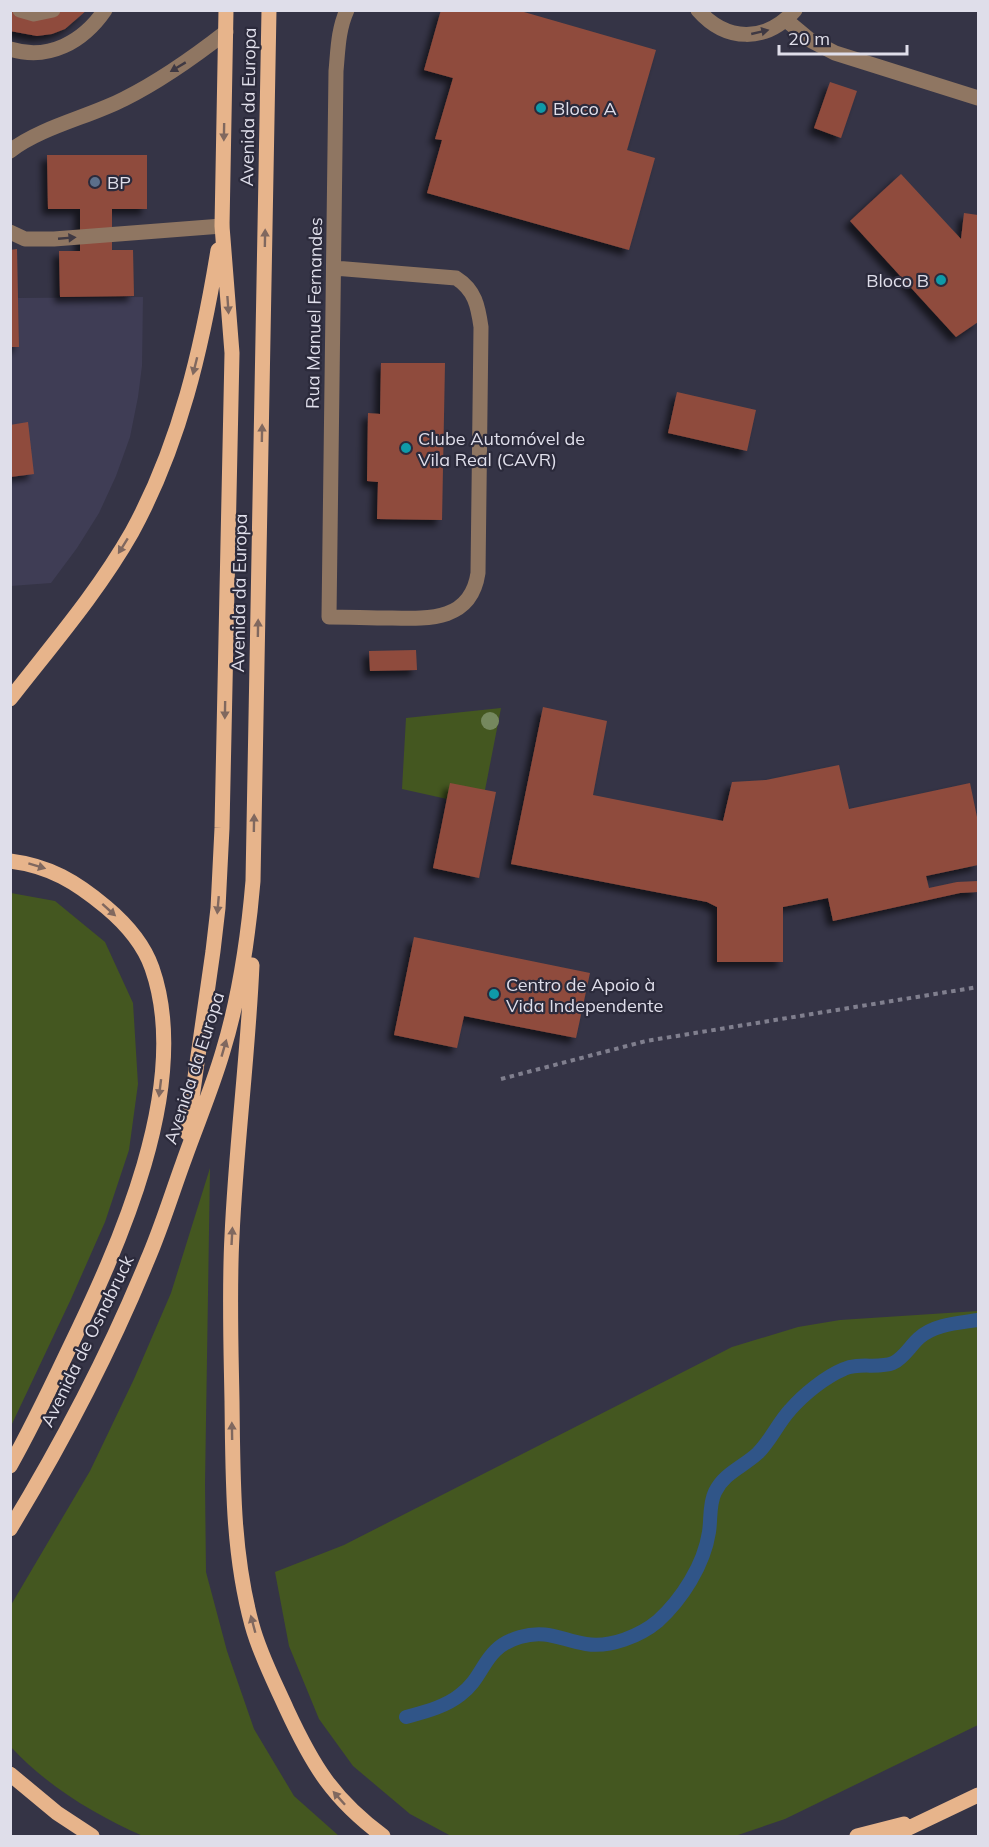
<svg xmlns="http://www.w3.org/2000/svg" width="989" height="1847" font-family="Mulish,sans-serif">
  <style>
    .built { fill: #3f3d55 }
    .green { fill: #445720 }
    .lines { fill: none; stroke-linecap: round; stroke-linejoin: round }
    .stream { stroke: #305588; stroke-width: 14 }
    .building { fill: #8f4c3d; filter: url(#shadow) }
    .path { stroke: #807f8e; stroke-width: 4; stroke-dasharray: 4.5 4.5; stroke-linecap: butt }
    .minor { stroke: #8f7662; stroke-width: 15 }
    .major { stroke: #e7b48b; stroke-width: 15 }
    .tree { fill: #75885e }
    .oneway { fill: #3f3943 }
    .oneway2 { fill: #80685f }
    .culture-dot { fill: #0f9aa8; stroke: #2b2a3b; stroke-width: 2 }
    .service-dot { fill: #5c6f8a; stroke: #2b2a3b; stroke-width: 2 }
    .labels { text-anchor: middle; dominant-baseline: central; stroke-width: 4.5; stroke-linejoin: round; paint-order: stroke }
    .street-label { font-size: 18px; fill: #dfdeea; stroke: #2b2a3b }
    .poi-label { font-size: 18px; fill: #dfdeea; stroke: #2b2a3b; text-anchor: start }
  </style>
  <defs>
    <filter id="shadow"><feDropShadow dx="-5.5" dy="5.5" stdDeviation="3" flood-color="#0009"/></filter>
  </defs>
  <rect width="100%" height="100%" fill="#353446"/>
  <path class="built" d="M 143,297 L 142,366 L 138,397 L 130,437 L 116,476 L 99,513 L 77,548 L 51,583 L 11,586 L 10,347 L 19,347 L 18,298 Z"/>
  <path class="green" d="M 501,708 L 485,790 L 447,799 L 402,789 L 406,718 Z
    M 11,893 L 55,901 L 105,942 L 133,1003 L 138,1084 L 129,1150 L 105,1222 L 71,1299 L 11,1426 Z
    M 210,1168 L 205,1484 L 206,1572 L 227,1651 L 254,1729 L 294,1796 L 339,1836 L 143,1836 C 95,1815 47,1786 11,1747 L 11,1605 L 90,1471 L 134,1379 L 171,1293 Z
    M 978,1311 L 978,1725 L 785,1819 L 735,1836 L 451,1836 L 410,1814 L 353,1766 L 319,1719 L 289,1646 L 275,1572 L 344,1545 L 732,1347 L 798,1327 L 840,1320 Z"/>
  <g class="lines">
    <path class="stream" d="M 406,1717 C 424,1712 445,1707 460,1695 C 486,1676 482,1648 520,1637 C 547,1629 561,1640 586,1644 C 610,1648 640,1636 658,1621 C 682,1599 704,1565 709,1532 C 711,1520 709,1504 715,1492 C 724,1473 743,1467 758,1453 C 771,1440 778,1423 790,1410 C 804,1394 825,1377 844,1369 C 859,1362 878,1369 893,1363 C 904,1358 910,1346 919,1338 C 934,1324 959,1323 978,1320"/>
  </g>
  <path class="building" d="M 10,10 L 87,10 L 65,29 L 52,34 L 37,36 L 10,31 Z
    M 441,10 L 517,10 L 656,50 L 627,150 L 655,158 L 629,250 L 427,193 L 442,140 L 435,139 L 453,78 L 424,70 Z
    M 830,82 L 857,91 L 841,138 L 814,128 Z
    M 47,155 L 147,155 L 147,209 L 112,209 L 112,250 L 133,250 L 134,296 L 60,297 L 59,251 L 80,251 L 80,209 L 48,209 Z
    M 901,174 L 961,239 L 964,213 L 978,215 L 978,322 L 956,337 L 850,221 Z
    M 17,249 L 19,347 L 10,347 L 10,250 Z
    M 381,363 L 445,363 L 442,520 L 377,519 L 378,482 L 367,481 L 368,413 L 380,414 Z
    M 677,392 L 756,410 L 747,451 L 668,433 Z
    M 28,422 L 34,474 L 10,477 L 10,425 Z
    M 416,650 L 417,670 L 370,671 L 369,651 Z
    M 543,707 L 607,721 L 593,795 L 723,821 L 732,782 L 766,780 L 839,765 L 849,809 L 970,783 L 978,822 L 978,865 L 926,876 L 929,888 L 957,882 L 978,881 L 978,892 L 960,893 L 833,921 L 828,898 L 783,907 L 783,962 L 717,962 L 717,907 L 707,902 L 511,864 Z
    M 450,783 L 496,792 L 479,878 L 433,868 Z
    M 414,937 L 590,973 L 576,1038 L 464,1016 L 457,1048 L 394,1035 Z"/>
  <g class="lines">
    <path class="path" d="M 501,1079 L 646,1041 L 978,987"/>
    <path class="minor" d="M 20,10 L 34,14 L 53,10
      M 698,10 C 726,42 766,43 795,10
      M 786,20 L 810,40 L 835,53 L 978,98
      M 10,49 C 49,61 83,42 105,10
      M 10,151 C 41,127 89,117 124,99 C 160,81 194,57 226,32
      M 10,232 L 25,239 L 54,239 L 222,226
      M 334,268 L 456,278 C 475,290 478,306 481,327 L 478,573 C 471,621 429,619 390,618 C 370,618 349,617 329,617 L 336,71 C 338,50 338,30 347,10"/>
    <path class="major" d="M 10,699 C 52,645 98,592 132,532 C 180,444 202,348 218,250
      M 10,861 C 50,866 76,882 106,907 C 125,923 144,945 152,968 C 193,1085 118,1248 67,1353 C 49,1391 31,1429 10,1466
      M 252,965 C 248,1056 236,1146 232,1236 C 229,1291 231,1346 232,1401 C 233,1477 232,1552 252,1625 C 260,1655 275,1683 287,1710 C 313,1766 333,1799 383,1836
      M 187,1133 L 213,951 L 218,908 L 222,828 L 232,353 L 222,226 L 226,10
      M 10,1529 C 62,1443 109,1354 147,1261 C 161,1229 171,1196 183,1163 C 196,1126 212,1089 223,1051 C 240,995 248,940 253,881 L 269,10
      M 10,1774 L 57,1813 L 92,1836
      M 857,1836 L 904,1824
      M 892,1836 L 978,1795"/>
  </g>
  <circle class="tree" cx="490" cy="721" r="9"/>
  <defs><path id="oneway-solid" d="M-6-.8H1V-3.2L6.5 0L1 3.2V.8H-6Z" transform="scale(1.5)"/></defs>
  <g class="oneway">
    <use href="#oneway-solid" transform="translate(760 32) rotate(-13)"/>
    <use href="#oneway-solid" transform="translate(178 67) rotate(149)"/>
    <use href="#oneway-solid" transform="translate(67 238) rotate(-5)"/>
  </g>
  <g class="oneway2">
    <use href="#oneway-solid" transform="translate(224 132) rotate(91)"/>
    <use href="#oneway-solid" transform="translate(265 238) rotate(-89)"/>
    <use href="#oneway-solid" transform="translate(228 305) rotate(86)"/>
    <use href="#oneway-solid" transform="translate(195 366) rotate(104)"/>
    <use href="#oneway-solid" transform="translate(262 433) rotate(-89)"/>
    <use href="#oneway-solid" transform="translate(123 546) rotate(122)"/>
    <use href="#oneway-solid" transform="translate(258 628) rotate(-89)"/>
    <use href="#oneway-solid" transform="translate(225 710) rotate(91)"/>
    <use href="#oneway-solid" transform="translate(254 823) rotate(-89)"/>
    <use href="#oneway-solid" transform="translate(37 866) rotate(17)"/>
    <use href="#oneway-solid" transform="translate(218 905) rotate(95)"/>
    <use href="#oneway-solid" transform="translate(109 910) rotate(42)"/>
    <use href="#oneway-solid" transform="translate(224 1048) rotate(-74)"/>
    <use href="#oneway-solid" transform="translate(160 1088) rotate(97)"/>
    <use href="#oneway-solid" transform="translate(232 1236) rotate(-87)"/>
    <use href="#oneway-solid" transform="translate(232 1431) rotate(-91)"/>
    <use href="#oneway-solid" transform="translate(253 1624) rotate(-105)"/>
    <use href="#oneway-solid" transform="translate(339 1798) rotate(-132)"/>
  </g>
  <g class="culture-dot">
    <circle cx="541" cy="108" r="6"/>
    <circle cx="941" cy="280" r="6"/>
    <circle cx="406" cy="448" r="6"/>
    <circle cx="494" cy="994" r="6"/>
  </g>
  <circle class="service-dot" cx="95" cy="182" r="6"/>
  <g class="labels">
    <g class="street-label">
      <text transform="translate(248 107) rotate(-89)">Avenida da Europa</text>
      <text transform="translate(314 313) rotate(-89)">Rua Manuel Fernandes</text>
      <text transform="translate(239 593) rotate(-89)">Avenida da Europa</text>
      <text transform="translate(194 1068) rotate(-72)">Avenida da Europa</text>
      <text transform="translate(87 1341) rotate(-64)">Avenida de Osnabruck</text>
    </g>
    <g class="poi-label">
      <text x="553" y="108">Bloco A</text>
      <text x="107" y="182">BP</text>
      <text x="929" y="280" text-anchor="end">Bloco B</text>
      <text x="418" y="438">Clube Automóvel de<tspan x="418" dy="21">Vila Real (CAVR)</tspan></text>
      <text x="506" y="984">Centro de Apoio à<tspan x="506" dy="21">Vida Independente</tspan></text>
    </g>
  </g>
  <rect width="989" height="1847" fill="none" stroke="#dfdeea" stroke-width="24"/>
  <path d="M779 45v9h128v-9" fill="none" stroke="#dfdeea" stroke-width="3"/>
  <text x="788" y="45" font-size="18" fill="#dfdeea" stroke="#2b2a3b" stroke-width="4.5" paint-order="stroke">20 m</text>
</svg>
